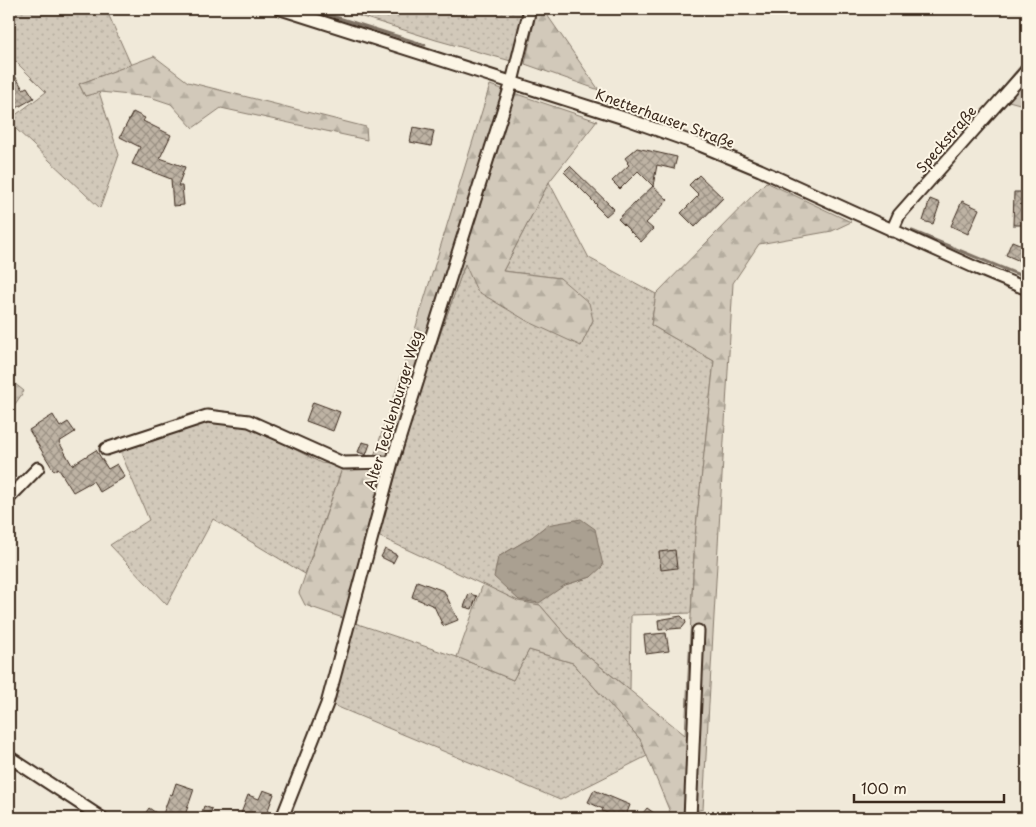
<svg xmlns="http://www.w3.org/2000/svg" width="1036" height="827" font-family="'Playpen Sans',sans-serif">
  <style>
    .grass { fill: url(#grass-dots); stroke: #867a6c; fill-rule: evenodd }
    .forest { fill: url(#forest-firs); stroke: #867a6c }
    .water { fill: url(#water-ripples); stroke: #7e7163 }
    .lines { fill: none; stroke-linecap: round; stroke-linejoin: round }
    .stream { stroke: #7e7163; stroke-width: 3 }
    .building { fill: url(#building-cross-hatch); stroke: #3b2a1e }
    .minor-casing { stroke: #3b2a1e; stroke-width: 15 }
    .minor { stroke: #fcf5e5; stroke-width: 11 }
    .labels { text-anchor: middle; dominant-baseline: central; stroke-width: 4; stroke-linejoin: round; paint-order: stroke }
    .street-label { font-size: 14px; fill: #3b2a1e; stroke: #fcf5e5 }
  </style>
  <defs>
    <pattern id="grass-dots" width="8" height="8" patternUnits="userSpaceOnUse" patternTransform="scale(1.25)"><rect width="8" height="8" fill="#d2c9ba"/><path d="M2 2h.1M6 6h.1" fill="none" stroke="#b5ad9f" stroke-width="1.8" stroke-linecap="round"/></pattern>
    <pattern id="forest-firs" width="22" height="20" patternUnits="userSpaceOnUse" patternTransform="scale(1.25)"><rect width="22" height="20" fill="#d2c9ba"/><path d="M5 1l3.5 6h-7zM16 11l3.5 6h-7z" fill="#b5ad9f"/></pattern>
    <pattern id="water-ripples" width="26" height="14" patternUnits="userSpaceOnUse" patternTransform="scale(1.25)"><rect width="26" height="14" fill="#aaa091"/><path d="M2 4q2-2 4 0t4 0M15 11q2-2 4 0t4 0" fill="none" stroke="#8c8376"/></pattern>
    <pattern id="building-cross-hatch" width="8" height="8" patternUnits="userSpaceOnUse" patternTransform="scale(1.25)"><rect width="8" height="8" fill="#beb3a4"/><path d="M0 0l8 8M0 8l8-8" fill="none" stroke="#9c9285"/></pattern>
  </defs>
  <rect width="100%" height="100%" fill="#f0e9d9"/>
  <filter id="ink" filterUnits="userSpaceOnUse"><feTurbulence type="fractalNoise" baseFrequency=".02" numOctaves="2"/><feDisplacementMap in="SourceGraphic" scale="10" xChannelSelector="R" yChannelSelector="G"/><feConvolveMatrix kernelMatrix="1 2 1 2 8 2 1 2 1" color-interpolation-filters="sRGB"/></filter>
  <g filter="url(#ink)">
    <path class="grass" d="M 9,9 L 106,9 L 131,65 L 79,84 L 85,96 L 99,92 L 119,155 L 100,208 L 15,128 L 9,131 L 9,120 L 46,92 L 9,55 Z
      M 337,9 L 523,9 L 511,61 L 436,40 Z
      M 549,182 L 589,258 L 656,294 L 651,325 L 714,361 L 695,536 L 691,613 L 631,615 L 630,690 L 575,646 L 540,605 L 518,601 L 378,536 L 405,444 L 409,422 L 465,264 L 581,346 L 593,320 L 560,278 L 503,271 ZM 547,525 L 591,577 L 565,585 L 498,557 L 532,537 Z
      M 9,379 L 24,391 L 9,413 Z
      M 212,420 L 239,422 L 260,431 L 321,463 L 343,466 L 305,574 L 213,519 L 167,605 L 110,545 L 149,520 L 119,448 Z
      M 355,623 L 457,657 L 513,680 L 529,650 L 573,663 L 640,739 L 647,756 L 560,800 L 333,705 Z"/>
    <path class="forest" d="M 537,9 L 543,9 L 599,90 L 525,64 Z
      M 154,56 L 188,82 L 366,127 L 367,140 L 221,108 L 193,128 L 171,104 L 150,97 L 100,92 L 85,96 L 79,84 Z
      M 1027,58 L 1027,106 L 994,97 Z
      M 490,85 L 597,121 L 549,182 L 503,271 L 560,278 L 589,303 L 593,320 L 581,346 L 527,321 L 477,291 L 465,264 L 409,422 L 346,619 L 305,605 L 299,593 L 343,466 L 373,459 L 398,385 Z
      M 766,182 L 851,222 L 832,231 L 759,244 L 733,283 L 703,809 L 672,817 L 640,739 L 573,663 L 529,650 L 513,680 L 457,657 L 483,584 L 518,601 L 540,605 L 575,646 L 685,735 L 695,536 L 714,361 L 651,325 L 656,294 Z"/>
    <path class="water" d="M 581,519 L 595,529 L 603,566 L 591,577 L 565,585 L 539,603 L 519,600 L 494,577 L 498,557 L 532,537 L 547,525 Z"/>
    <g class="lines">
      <path class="stream" d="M 310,9 L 425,45
        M 912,231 L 1027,278"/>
    </g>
    <path class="building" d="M 9,66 L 23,89 L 27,87 L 34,98 L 15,109 L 9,99 Z
      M 133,112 L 145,118 L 143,121 L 171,135 L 160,158 L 185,167 L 178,186 L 182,186 L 184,205 L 173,206 L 171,179 L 132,164 L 140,147 L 120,137 Z
      M 413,127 L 434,131 L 431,146 L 410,142 Z
      M 637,148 L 677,157 L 674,169 L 657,165 L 653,186 L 638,171 L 620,189 L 612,181 L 629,165 L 627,163 L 628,162 L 625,158 Z
      M 570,166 L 614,209 L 606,216 L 596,206 L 597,205 L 564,172 Z
      M 699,175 L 723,198 L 695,227 L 681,213 L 699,195 L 689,185 Z
      M 653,186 L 668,200 L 646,223 L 653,229 L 641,242 L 618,219 Z
      M 1014,192 L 1027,192 L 1027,202 L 1025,202 L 1025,225 L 1013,225 Z
      M 930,199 L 940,203 L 933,224 L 923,221 Z
      M 962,201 L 979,209 L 968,234 L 951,226 Z
      M 1012,241 L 1027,247 L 1027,264 L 1006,255 Z
      M 313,402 L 340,412 L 333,431 L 306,421 Z
      M 53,415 L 60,427 L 68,422 L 75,432 L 59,442 L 72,465 L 96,450 L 108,469 L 117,464 L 125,477 L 100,492 L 93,481 L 73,492 L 58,468 L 54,471 L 29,430 Z
      M 362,442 L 370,444 L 366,455 L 358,452 Z
      M 385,549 L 397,555 L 393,563 L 381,557 Z
      M 675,550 L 677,568 L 661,570 L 659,552 Z
      M 417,581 L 444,591 L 458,620 L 443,626 L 434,606 L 412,597 Z
      M 469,594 L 477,596 L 472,609 L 464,607 Z
      M 681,616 L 685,620 L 686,623 L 682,628 L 659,630 L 658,620 Z
      M 666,633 L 669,651 L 646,654 L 644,635 Z
      M 176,783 L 194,789 L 184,818 L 142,818 L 149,808 L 162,817 L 170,794 L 172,795 Z
      M 263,790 L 274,794 L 265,818 L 244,818 L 240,816 L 248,795 L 259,799 Z
      M 594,790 L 630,805 L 625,818 L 605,818 L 607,813 L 602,811 L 603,809 L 588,802 Z
      M 204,806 L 212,809 L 209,818 L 200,818 Z
      M 647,808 L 661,818 L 639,818 Z"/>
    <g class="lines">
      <g class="minor-casing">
        <path id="minor" d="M 281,9 L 627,119 L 700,145 L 760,170 L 974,267 L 1027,289
          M 892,231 L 899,215 L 1027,70
          M 106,449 L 207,416 L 249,421 L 343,463 L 392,462
          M 9,498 L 38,468
          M 9,757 L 102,818
          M 282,818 L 327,704 L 392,462 L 512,82 L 530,9
          M 690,818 L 698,631"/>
      </g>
      <use href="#minor" class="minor"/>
    </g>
  </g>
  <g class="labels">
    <g class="street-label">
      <text transform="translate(665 118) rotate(20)">Knetterhauser Straße</text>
      <text transform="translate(946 139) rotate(-49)">Speckstraße</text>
      <text transform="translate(393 410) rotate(-73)">Alter Tecklenburger Weg</text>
    </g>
  </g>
  <rect width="1036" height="827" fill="none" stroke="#fcf5e5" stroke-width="30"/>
  <rect x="15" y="15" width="1006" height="797" fill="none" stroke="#3b2a1e" stroke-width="2" filter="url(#ink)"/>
  <path d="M854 794v8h150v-8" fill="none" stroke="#3b2a1e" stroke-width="2.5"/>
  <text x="861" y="794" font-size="15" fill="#3b2a1e" stroke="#fcf5e5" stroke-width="4" paint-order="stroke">100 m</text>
</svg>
